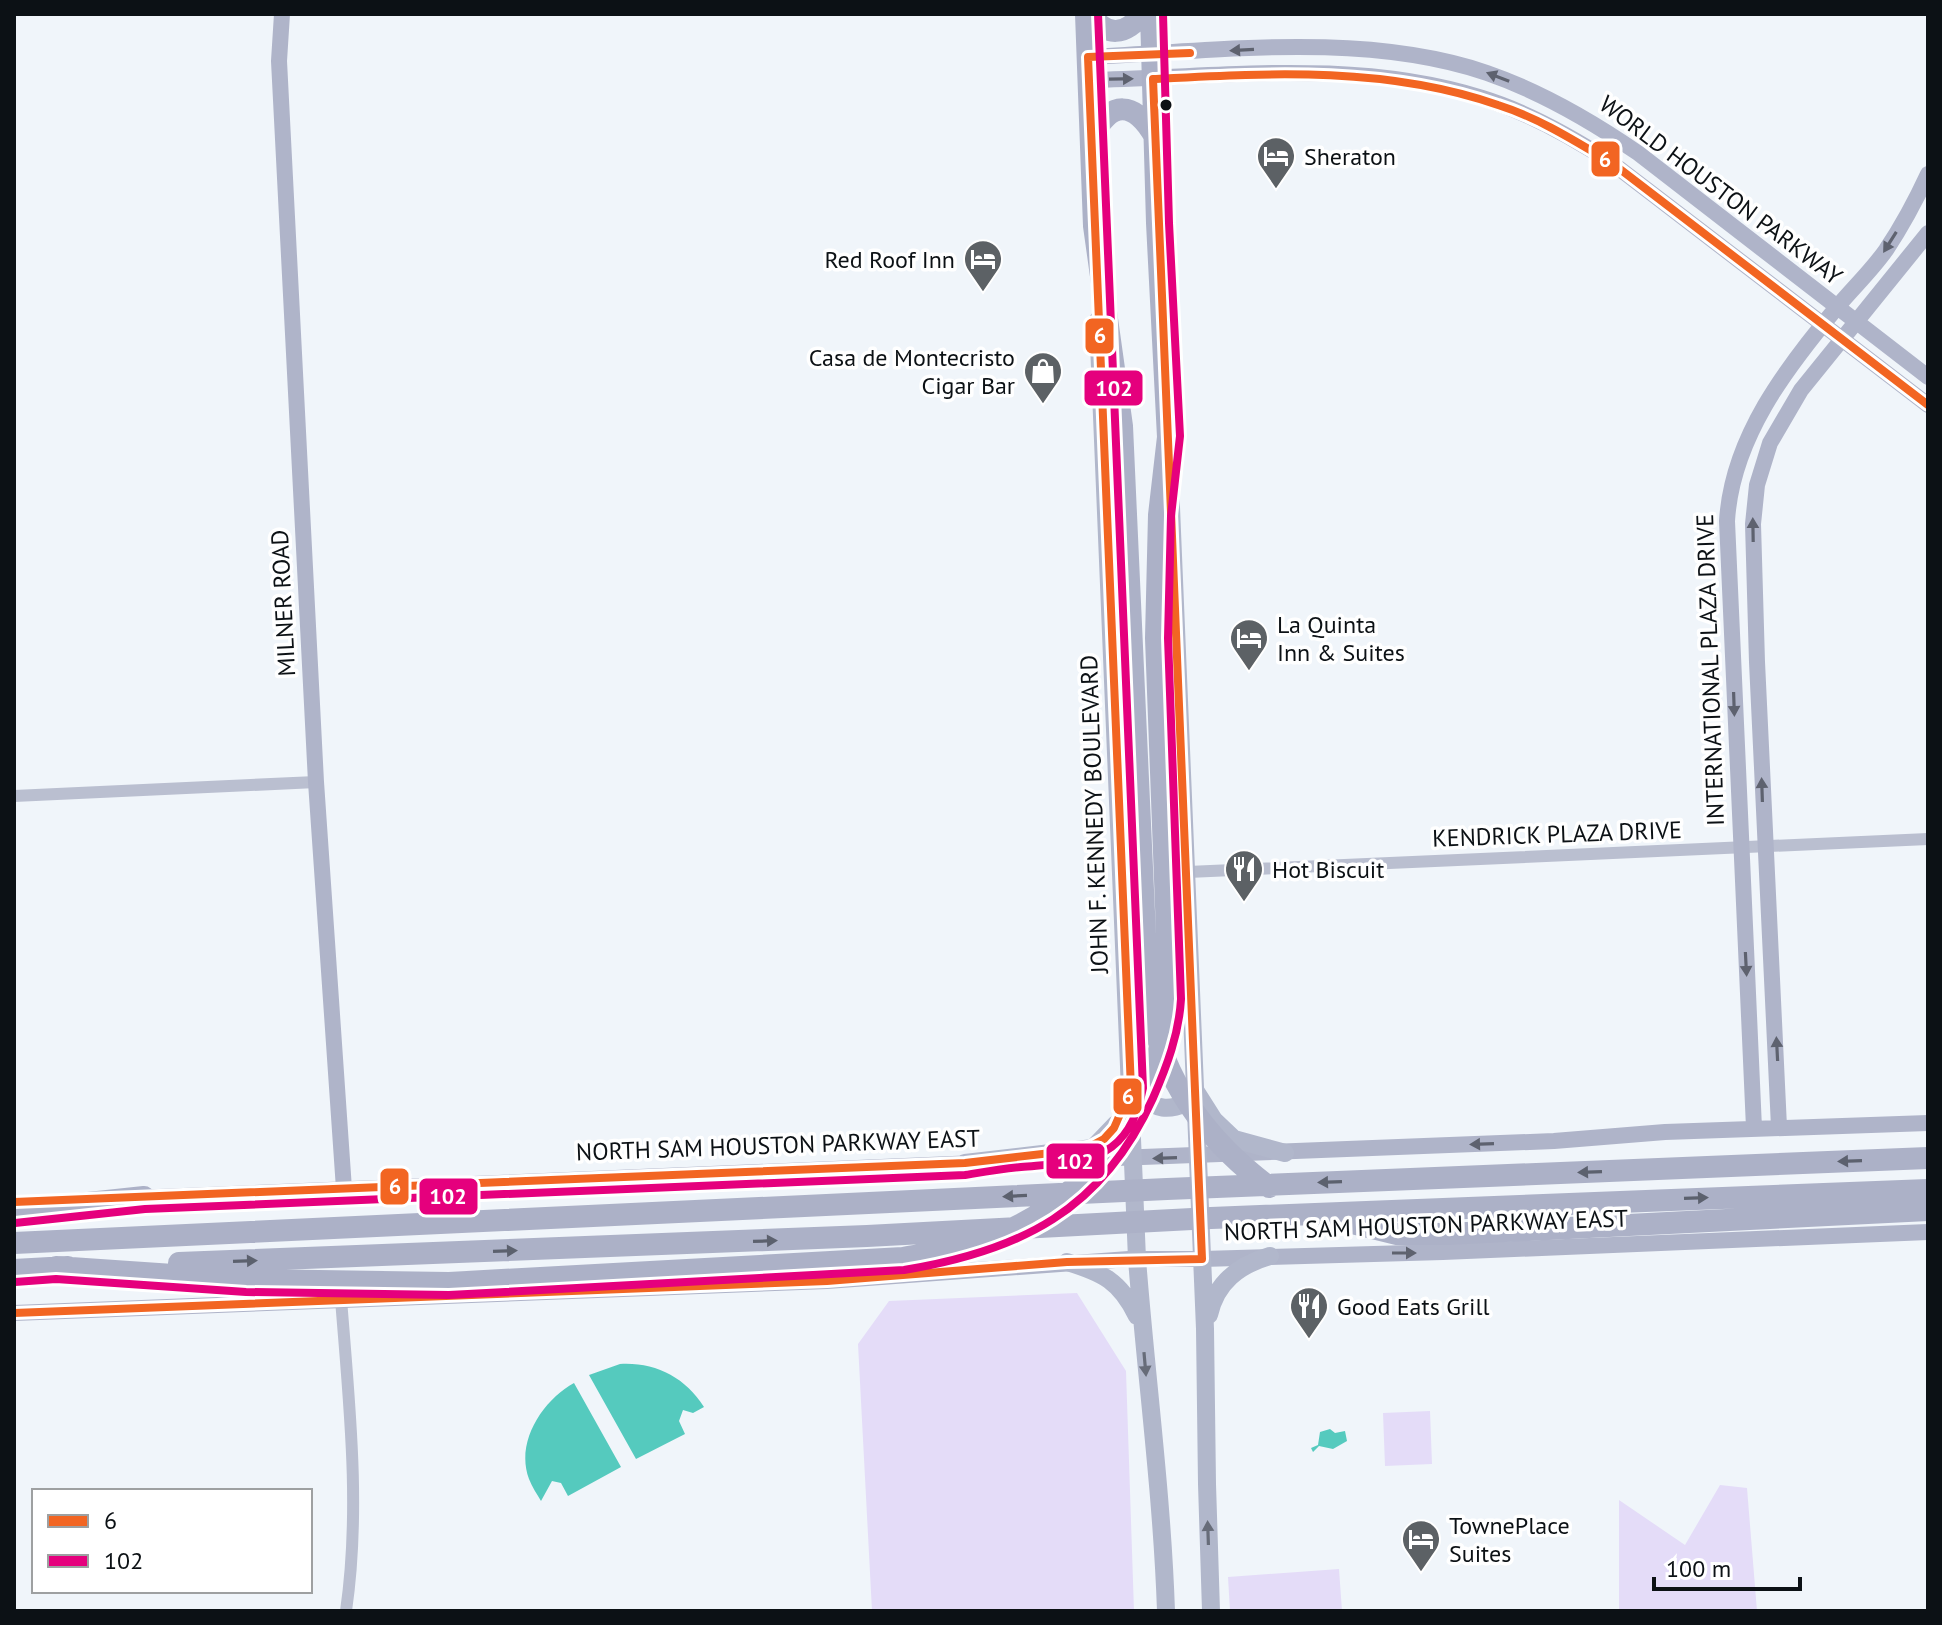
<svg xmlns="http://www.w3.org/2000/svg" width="1942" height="1625" font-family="'PT Sans',sans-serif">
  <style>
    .green { fill: #e4dcf8 }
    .water { fill: #55cabe }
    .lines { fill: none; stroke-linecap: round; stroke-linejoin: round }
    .street { stroke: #babfd0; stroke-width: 12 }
    .secondary { stroke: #afb4c9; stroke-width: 16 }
    .primary { stroke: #b1b7cb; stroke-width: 18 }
    .highway { stroke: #acb1c7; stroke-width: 22 }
    .bus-1-casing { stroke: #fff; stroke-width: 14 }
    .bus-2-casing { stroke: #fff; stroke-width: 14 }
    .bus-1 { stroke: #f26522; stroke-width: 8 }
    .bus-2 { stroke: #e5007d; stroke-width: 8 }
    .oneway { fill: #5e626f }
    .oneway2 { fill: #5c616e }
    .oneway3 { fill: #676c79 }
    .bus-dot { fill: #0c1115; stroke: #fff; stroke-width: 3 }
    .labels { text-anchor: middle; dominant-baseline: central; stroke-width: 7; stroke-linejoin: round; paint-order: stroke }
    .poi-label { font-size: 24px; fill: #0c1115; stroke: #fff; text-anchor: start }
    .street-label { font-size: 24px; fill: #0c1115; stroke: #fff }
    .line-badge { stroke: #fff; stroke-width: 3 }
    .badge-label { font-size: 22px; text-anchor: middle; font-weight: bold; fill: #fff }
  </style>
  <rect width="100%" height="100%" fill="#f0f5fa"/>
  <path class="green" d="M 1077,1293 L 1126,1371 L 1134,1611 L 872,1611 L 858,1344 L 889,1301 Z
    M 1430,1411 L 1432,1464 L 1385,1466 L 1383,1413 Z
    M 1720,1485 L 1747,1488 L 1757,1611 L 1619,1611 L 1619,1500 L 1685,1545 Z
    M 1339,1569 L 1342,1611 L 1230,1611 L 1228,1577 Z"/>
  <path class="water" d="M 620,1364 C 655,1362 685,1377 704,1407 L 693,1413 L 683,1410 L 679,1421 L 685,1434 L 636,1459 L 589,1375 Z
    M 574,1383 L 621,1467 L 568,1496 L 561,1483 L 552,1481 L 541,1501 C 537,1494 532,1487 529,1479 C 515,1442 543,1400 574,1383 Z
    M 1330,1429 L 1335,1433 L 1345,1431 L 1347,1441 L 1333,1449 L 1319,1446 L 1313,1452 L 1311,1448 L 1318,1445 L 1320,1432 Z"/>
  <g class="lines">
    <path class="street" d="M 14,796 L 316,782
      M 1188,872 L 1928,839
      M 341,1299 C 349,1402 361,1508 346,1611"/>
    <path class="secondary" d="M 282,14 L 279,61 L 316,782 L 344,1189
      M 1088,57 C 1216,51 1364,31 1487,73 C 1542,92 1590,120 1638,153 L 1928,377
      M 1089,80 C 1220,77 1355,58 1482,98 C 1528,112 1572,137 1612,163 L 1928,405
      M 1779,1127 L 1757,662 L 1753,524 L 1757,485 L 1770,443 L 1801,390 L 1928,233
      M 1754,1128 L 1727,521 C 1732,438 1786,368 1838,306 C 1854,287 1872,270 1886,250 C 1902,226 1916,200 1928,174
      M 1039,1161 L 1554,1141 L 1665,1132 L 1928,1123
      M 135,1198 L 976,1163
      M 14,1313 L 827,1281 L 1129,1259 L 1202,1259 L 1443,1252 L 1928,1232"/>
    <path class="primary" d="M 1098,320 L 1137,1259 C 1146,1376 1162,1493 1166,1611
      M 1170,483 L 1205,1329 L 1207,1484 L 1211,1611
      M 1141,1087 L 1142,1097 C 1156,1109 1168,1111 1186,1103 L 1193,1090
      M 1195,1090 L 1214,1120 L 1234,1139 L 1285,1153
      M 965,1163 L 1093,1148 L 1116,1124
      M 1067,1262 C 1103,1273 1120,1281 1137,1316
      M 1209,1315 C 1216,1282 1239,1265 1270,1256"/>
    <path class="highway" d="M 1086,14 L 1094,226 L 1122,426 L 1146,956 C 1148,978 1149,1002 1154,1024 C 1169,1091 1215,1147 1269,1187
      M 1092,14 C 1104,38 1128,35 1141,14
      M 1092,138 C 1110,99 1135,101 1155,137
      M 14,1211 L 144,1197
      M 1336,1219 L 1397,1234 L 1447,1234 L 1928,1210
      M 14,1243 L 1167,1189 L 1928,1158
      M 179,1263 L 867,1236 L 1211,1218 L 1928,1190
      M 56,1267 L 246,1280 L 449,1283 L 903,1258 C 935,1252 968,1248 998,1235 C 1098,1194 1165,1094 1169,986 L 1156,638 L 1159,515 L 1168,437 L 1157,223 L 1151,14
      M 14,1270 L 68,1267"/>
    <g class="bus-1-casing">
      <path id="bus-1" d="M 14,1202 L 965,1163 L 1077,1150 L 1091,1146 L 1104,1139 L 1114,1128 L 1131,1089 L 1088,57 L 1190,53
        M 14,1313 L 827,1281 L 1067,1262 L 1202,1259 L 1153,79 C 1269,73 1386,66 1498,105 C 1539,118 1575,141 1612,163 L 1928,405"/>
    </g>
    <g class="bus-2-casing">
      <path id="bus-2" d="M 15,1223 L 145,1209 L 965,1175 C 984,1172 1002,1169 1021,1167 C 1084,1161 1128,1164 1143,1088 L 1098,14
        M 15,1282 L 56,1279 L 246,1292 L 449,1295 L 904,1270 C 1020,1251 1102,1211 1153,1098 C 1167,1066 1179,1034 1181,999 L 1168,638 L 1171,516 L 1180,436 L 1169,223 L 1163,14"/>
    </g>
    <use href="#bus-1" class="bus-1"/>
    <use href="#bus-2" class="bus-2"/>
  </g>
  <defs><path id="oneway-solid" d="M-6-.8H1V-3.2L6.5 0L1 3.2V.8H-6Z" transform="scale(2)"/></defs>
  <g class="oneway">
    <use href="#oneway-solid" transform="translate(1242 50) rotate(177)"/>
    <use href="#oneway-solid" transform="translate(1498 77) rotate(-159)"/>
    <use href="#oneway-solid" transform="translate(1121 79) rotate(-1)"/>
    <use href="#oneway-solid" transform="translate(1890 242) rotate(122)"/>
    <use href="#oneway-solid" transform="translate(1753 530) rotate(-91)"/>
    <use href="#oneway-solid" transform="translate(1734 704) rotate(88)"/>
    <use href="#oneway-solid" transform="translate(1762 790) rotate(-92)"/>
    <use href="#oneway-solid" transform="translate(1746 964) rotate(87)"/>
    <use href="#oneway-solid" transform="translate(1777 1049) rotate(-93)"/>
    <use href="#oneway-solid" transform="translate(1482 1144) rotate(178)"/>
    <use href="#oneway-solid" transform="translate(1165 1158) rotate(178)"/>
    <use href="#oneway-solid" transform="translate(1404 1253)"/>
  </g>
  <g class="oneway2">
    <use href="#oneway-solid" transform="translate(1850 1161) rotate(178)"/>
    <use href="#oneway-solid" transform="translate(1590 1172) rotate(178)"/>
    <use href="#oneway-solid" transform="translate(1330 1182) rotate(178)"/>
    <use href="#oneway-solid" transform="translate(1015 1196) rotate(177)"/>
    <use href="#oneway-solid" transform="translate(1696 1198) rotate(-2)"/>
    <use href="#oneway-solid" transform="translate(765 1241) rotate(-2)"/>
    <use href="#oneway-solid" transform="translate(505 1251) rotate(-2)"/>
    <use href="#oneway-solid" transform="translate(245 1261) rotate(-2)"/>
  </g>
  <g class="oneway3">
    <use href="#oneway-solid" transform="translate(1145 1364) rotate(85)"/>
    <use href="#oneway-solid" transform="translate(1208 1533) rotate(-92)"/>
  </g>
  <defs>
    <g id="hotel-pin" transform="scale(2)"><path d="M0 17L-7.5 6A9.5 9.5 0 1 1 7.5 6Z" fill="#5c6165" stroke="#fff"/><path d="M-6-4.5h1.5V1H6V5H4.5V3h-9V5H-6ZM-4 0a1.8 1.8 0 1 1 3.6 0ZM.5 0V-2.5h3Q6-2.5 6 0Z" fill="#fff"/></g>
    <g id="shop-pin" transform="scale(2)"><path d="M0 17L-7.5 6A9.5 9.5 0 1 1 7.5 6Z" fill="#5c6165" stroke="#fff"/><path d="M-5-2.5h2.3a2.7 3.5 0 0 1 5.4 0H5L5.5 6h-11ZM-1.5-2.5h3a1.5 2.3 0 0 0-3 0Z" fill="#fff"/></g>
    <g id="restaurant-pin" transform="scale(2)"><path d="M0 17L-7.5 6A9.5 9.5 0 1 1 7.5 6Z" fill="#5c6165" stroke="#fff"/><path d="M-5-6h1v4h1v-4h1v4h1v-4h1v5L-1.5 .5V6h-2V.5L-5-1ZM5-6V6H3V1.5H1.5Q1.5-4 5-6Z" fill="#fff"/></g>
  </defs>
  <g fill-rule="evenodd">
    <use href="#hotel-pin" x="1276" y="156"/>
    <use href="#hotel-pin" x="983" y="259"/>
    <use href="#shop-pin" x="1043" y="371"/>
    <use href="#hotel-pin" x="1249" y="638"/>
    <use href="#restaurant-pin" x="1244" y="869"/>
    <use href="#restaurant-pin" x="1309" y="1306"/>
    <use href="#hotel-pin" x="1421" y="1539"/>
  </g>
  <circle class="bus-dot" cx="1166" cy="105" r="7"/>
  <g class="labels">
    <g class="poi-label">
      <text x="1304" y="156">Sheraton</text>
      <text x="955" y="259" text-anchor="end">Red Roof Inn</text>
      <text x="1015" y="357" text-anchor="end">Casa de Montecristo<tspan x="1015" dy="28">Cigar Bar</tspan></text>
      <text x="1277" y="624">La Quinta<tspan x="1277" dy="28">Inn &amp; Suites</tspan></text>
      <text x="1272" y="869">Hot Biscuit</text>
      <text x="1337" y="1306">Good Eats Grill</text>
      <text x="1449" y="1525">TownePlace<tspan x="1449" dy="28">Suites</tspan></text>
    </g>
    <g class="street-label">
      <text transform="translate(1721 190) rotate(37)">WORLD HOUSTON PARKWAY</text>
      <text transform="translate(283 603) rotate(-93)">MILNER ROAD</text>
      <text transform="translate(1710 670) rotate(-92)">INTERNATIONAL PLAZA DRIVE</text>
      <text transform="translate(1094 814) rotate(-92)">JOHN F. KENNEDY BOULEVARD</text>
      <text transform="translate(1557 834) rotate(-2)">KENDRICK PLAZA DRIVE</text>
      <text transform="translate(778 1145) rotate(-2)">NORTH SAM HOUSTON PARKWAY EAST</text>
      <text transform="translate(1426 1225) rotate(-2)">NORTH SAM HOUSTON PARKWAY EAST</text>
    </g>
  </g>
  <g class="line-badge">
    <rect x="1590" y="140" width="31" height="38" rx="8" fill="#f26522"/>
    <rect x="1084" y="317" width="31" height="38" rx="8" fill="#f26522"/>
    <rect x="1083" y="369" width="61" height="38" rx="8" fill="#e5007d"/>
    <rect x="1112" y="1077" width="31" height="39" rx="8" fill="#f26522"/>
    <rect x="1045" y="1142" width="61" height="38" rx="8" fill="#e5007d"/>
    <rect x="379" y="1167" width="31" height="39" rx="8" fill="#f26522"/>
    <rect x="418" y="1177" width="61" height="39" rx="8" fill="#e5007d"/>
  </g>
  <g class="badge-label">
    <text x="1605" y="167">6</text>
    <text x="1100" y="343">6</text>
    <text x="1114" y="396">102</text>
    <text x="1128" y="1104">6</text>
    <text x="1075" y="1169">102</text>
    <text x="395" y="1194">6</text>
    <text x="448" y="1204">102</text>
  </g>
  <rect width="1942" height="1625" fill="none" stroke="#0c1115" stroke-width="32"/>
  <rect x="32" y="1489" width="280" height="104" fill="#ffffff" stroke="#9ea0a1" stroke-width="2"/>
  <rect x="48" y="1515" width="40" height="12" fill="#f26522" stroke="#9ea0a1" stroke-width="2"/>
  <text x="104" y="1529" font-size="24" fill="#0c1115">6</text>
  <rect x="48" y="1555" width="40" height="12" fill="#e5007d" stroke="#9ea0a1" stroke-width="2"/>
  <text x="104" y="1569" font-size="24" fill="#0c1115">102</text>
  <path d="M1654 1577v12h146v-12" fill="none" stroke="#0c1115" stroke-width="4"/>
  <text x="1666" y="1577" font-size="24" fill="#0c1115" stroke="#ffffff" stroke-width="6" paint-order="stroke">100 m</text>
</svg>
